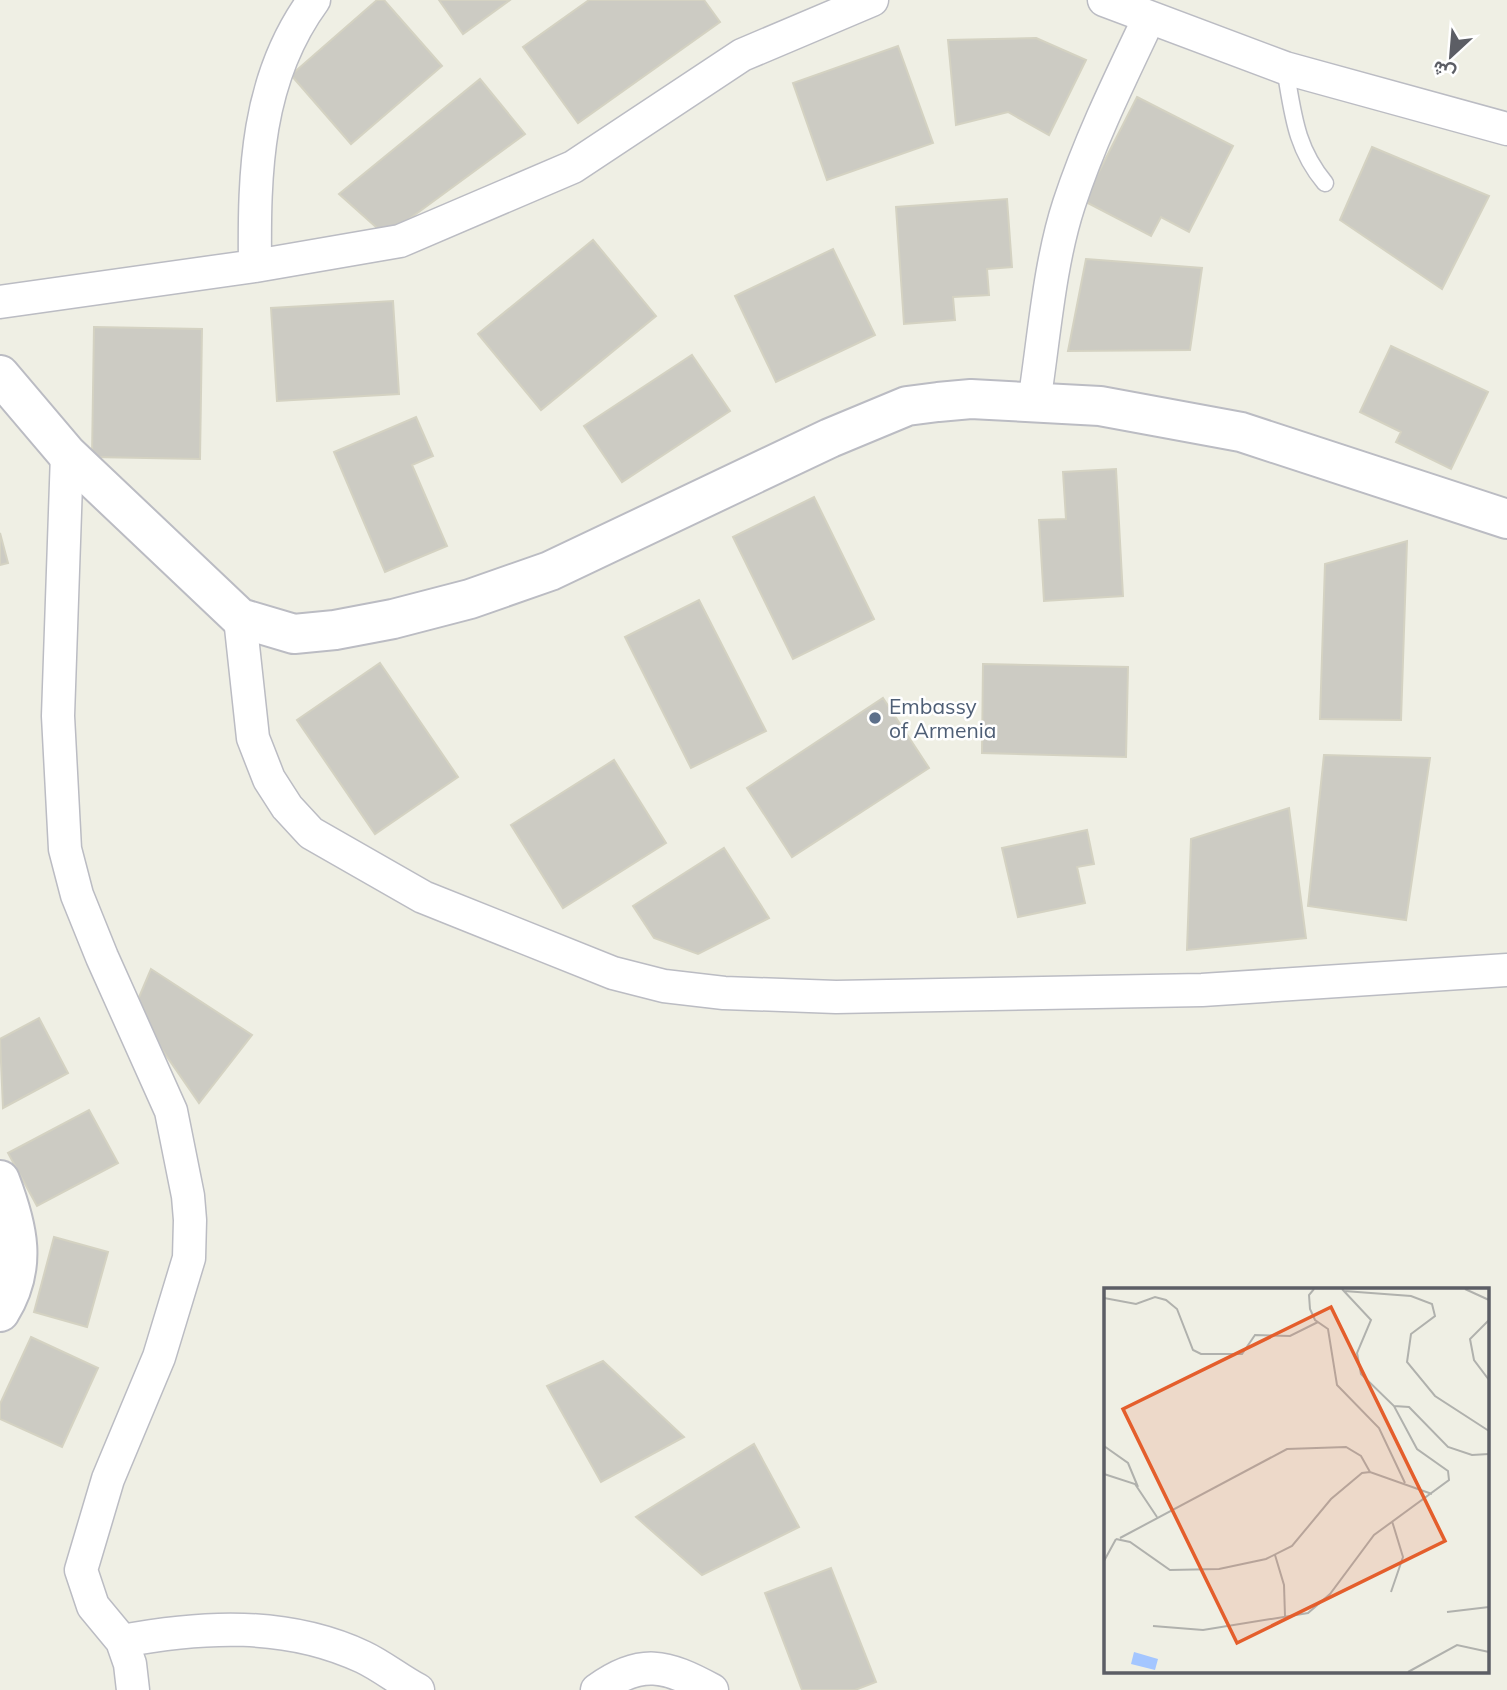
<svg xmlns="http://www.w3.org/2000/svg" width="1507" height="1690" font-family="Mulish,Vazirmatn,sans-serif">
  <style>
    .building { fill: #cccbc3; stroke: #d4d2c2; stroke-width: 2 }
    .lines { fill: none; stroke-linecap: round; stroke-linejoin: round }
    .service-casing { stroke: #bbbcc3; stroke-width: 19 }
    .minor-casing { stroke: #bbbcc3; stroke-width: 35 }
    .tertiary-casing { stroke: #bbbcc3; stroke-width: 42 }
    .service { stroke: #fff; stroke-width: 16 }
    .minor { stroke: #fff; stroke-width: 32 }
    .tertiary { stroke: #fff; stroke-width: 38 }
    .service-dot { fill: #5c6f8a; stroke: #fff; stroke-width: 2.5 }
    .labels { text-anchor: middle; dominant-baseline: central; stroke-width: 5; stroke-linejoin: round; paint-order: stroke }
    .service-label { font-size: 21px; fill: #4e5e75; stroke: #fff; text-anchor: start }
    .inset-road { fill: none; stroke: #b0b1ad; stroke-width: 2 }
    .view { fill: #e45e2c; fill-opacity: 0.15; stroke: #e45e2c; stroke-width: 3.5 }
    .inset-edge { fill: none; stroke: #5c5e65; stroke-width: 3.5 }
  </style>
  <rect width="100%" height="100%" fill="#efefe4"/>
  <path class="building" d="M 377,0 L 384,0 L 442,66 L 351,144 L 291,75 Z
    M 439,0 L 510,0 L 463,34 Z
    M 589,0 L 704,0 L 720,22 L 578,123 L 523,47 Z
    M 1036,38 L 1086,60 L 1049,135 L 1008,112 L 956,125 L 948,40 Z
    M 898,46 L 933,143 L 827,180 L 793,83 Z
    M 480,79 L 525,134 L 386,236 L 339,194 Z
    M 1137,97 L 1233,146 L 1189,232 L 1161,217 L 1151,236 L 1084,201 Z
    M 1372,147 L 1489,196 L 1442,289 L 1340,220 Z
    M 1007,199 L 1012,267 L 987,269 L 989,295 L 953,297 L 955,320 L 904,324 L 896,207 Z
    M 593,240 L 656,316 L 541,410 L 478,334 Z
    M 833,249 L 875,335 L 776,382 L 735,296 Z
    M 1086,259 L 1202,268 L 1190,350 L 1068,351 Z
    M 393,301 L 399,394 L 277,401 L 271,308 Z
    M 94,327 L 202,329 L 200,459 L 92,457 Z
    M 1391,346 L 1488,392 L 1451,469 L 1396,442 L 1401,432 L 1360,412 Z
    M 692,355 L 730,411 L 622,482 L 584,426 Z
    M 416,417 L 433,456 L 412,465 L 447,546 L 385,572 L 334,452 Z
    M 1116,469 L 1123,596 L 1044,601 L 1039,520 L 1066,519 L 1063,472 Z
    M 814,497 L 874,619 L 793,659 L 733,537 Z
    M 0,533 L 8,563 L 0,565 Z
    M 1407,541 L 1401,720 L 1320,719 L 1325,564 Z
    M 699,600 L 766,731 L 691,768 L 625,637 Z
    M 380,663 L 458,777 L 375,834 L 297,720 Z
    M 983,664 L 1128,667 L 1126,757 L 982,753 Z
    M 883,698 L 929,768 L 792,857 L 747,788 Z
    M 1324,755 L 1430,758 L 1406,920 L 1308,906 Z
    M 614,760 L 666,843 L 563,908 L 511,825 Z
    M 1289,808 L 1306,938 L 1187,950 L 1191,839 Z
    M 1087,830 L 1094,864 L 1077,867 L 1085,903 L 1018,917 L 1002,848 Z
    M 724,848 L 769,918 L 698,954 L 654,938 L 633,906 Z
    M 151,969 L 252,1035 L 199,1103 L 134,1009 Z
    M 39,1018 L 68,1073 L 3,1108 L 0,1039 Z
    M 89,1110 L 118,1163 L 37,1206 L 8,1153 Z
    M 54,1237 L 108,1252 L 87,1327 L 34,1312 Z
    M 31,1337 L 98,1368 L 62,1447 L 0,1419 L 0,1404 Z
    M 603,1361 L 684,1437 L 601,1482 L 547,1386 Z
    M 754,1444 L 799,1527 L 702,1575 L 636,1517 Z
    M 831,1568 L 876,1682 L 855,1690 L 802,1690 L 765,1593 Z"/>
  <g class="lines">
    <g class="service-casing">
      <path id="service" d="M 1285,68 C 1293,113 1295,147 1325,183"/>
    </g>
    <g class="minor-casing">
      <path id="minor" d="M 1104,0 L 1285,68 L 1507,129
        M 255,266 C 254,172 256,79 314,0
        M 0,302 L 255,266 L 400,241 L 573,167 L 742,55 L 872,0
        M 1034,403 C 1044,339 1049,265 1069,204 C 1090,140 1120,79 1149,18
        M 67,454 L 58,716 L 65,849 L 77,895 L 102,957 L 171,1111 L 188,1196 L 190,1220 L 189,1258 L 159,1357 L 108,1479 L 81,1570 L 93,1606 L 122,1641 L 130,1664 L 133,1690
        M 240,618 L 253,738 L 269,779 L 287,807 L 311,833 L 423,897 L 613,973 L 664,986 L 724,993 L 836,997 L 1202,990 L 1507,970
        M 122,1641 C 202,1626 286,1621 363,1657 C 382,1666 399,1680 418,1690
        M 597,1690 C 641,1658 666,1665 712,1690"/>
    </g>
    <g class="tertiary-casing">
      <path id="tertiary" d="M 0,375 L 67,454 L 240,618 L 294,634 L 335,630 L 393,619 L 470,599 L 550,571 L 830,438 L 907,406 L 938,402 L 971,399 L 1100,406 L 1241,432 L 1507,519
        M 0,1180 C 18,1227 28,1267 0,1312"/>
    </g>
    <use href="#service" class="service"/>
    <use href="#minor" class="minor"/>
    <use href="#tertiary" class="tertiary"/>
  </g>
  <circle class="service-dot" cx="875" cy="718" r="7"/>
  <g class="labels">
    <g class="service-label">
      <text x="889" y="706">Embassy<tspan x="889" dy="24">of Armenia</tspan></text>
    </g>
  </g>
  <g transform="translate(1104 1288)">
    <rect width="385" height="385" fill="#efefe4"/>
    <path d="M 30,364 L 54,371 L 51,382 L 27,376 Z" fill="#a4c6ff"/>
    <path class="inset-road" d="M 210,1 L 205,7 L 206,21 L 211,32 L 224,41 L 233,97 L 275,140 L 301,195M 361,1 L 385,12M 240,3 L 307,8 L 328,16 L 331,28 L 307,46 L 303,74 L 331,108 L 385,143M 0,10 L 32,16 L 51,9 L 62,12 L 73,21 L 89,62 L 97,66 L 138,66 L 151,47 L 186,48 L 214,34M 385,32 L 366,51 L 370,72 L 385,92M 290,118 L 305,119 L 344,159 L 368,167 L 385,166M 0,158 L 24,175 L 34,199M 0,186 L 31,196 L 53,229M 16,250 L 183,161 L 242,159 L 257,168 L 266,184M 12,251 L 26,254 L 66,282 L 115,281 L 162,271 L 188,258 L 227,211 L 258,185 L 266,184 L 328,206M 171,267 L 180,297 L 181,328M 0,273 L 12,251M 287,304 L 299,269 L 288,233M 343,324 L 385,319M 49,338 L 99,342 L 204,325 L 226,306 L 270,247 L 345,192 L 344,183 L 313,161 L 290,118 L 257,86 L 253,65 L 267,32 L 238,1M 304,384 L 353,357 L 385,364"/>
    <path class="view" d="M 227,19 L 341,253 L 133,355 L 19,121 Z"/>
    <rect width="385" height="385" class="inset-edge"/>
  </g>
  <g transform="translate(1451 56) rotate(206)" stroke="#ffffff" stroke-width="5" paint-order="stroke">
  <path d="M0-5L12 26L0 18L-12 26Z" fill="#5c5e65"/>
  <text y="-10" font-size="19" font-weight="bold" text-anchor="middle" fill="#5c5e65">ش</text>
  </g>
</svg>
